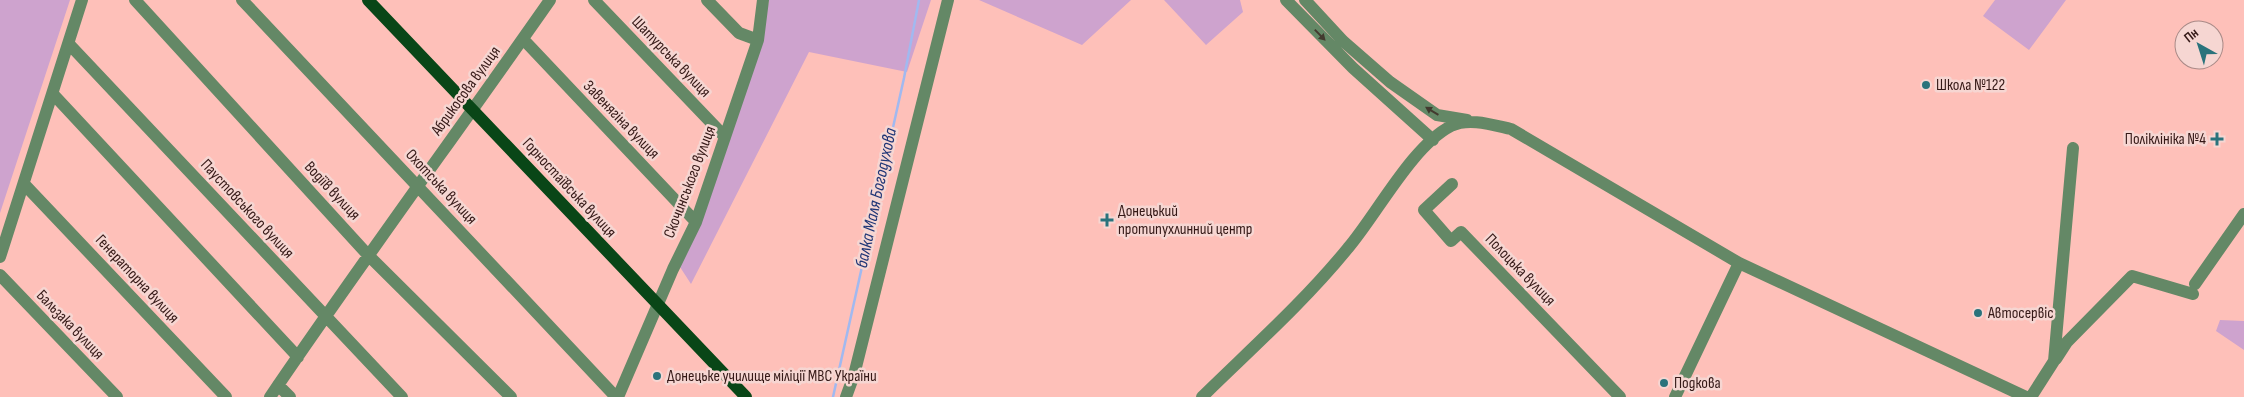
<svg xmlns="http://www.w3.org/2000/svg" width="2244" height="397" font-family="'Sofia Sans Condensed',sans-serif">
  <style>
    .green { fill: #cea3ce }
    .lines { fill: none; stroke-linecap: round; stroke-linejoin: round }
    .stream { stroke: #a1b9f0; stroke-width: 2.5 }
    .minor { stroke: #648866; stroke-width: 12 }
    .major { stroke: #094617; stroke-width: 12 }
    .oneway { fill: #433a2f }
    .poi-dot { fill: #2a737c; stroke: #f6d6d2; stroke-width: 2 }
    .labels { text-anchor: middle; dominant-baseline: central; stroke-width: 5; stroke-linejoin: round; paint-order: stroke }
    .street-label { font-size: 16px; fill: #351917; stroke: #f6d6d2 }
    .poi-label { font-size: 16px; fill: #351917; stroke: #f6d6d2; text-anchor: start }
    .water-label { font-size: 18px; font-style: italic; fill: #203676; stroke: #f6d6d2 }
  </style>
  <rect width="100%" height="100%" fill="#fec0b9"/>
  <path class="green" d="M 0,0 L 70,0 L 0,213 Z
    M 769,0 L 931,0 L 907,72 L 809,52 L 691,284 L 680,267 L 760,43 Z
    M 979,0 L 1131,0 L 1082,45 Z
    M 1164,0 L 1240,0 L 1243,12 L 1206,45 Z
    M 1995,0 L 2066,0 L 2029,50 L 1983,16 Z
    M 2220,320 L 2244,321 L 2244,350 L 2216,331 Z"/>
  <g class="lines">
    <path class="stream" d="M 833,397 L 904,78 L 919,0"/>
    <path class="minor" d="M 135,0 L 368,255 L 511,397
      M 242,0 L 616,397
      M 594,0 L 725,137
      M 707,0 L 739,33 L 758,40
      M 1286,0 L 1353,68 L 1433,140
      M 1305,0 L 1343,41 L 1390,82 L 1437,115 L 1467,120
      M 523,39 L 696,222
      M 69,44 L 402,397
      M 53,94 L 298,357
      M 24,184 L 226,397
      M 1452,184 L 1424,210 L 1451,241 L 1461,232 L 1620,397
      M 0,257 L 82,0
      M 0,275 L 117,397
      M 2195,284 L 2244,214
      M 2056,359 L 2067,342 L 2132,276 L 2193,294
      M 278,385 L 290,397
      M 270,397 C 361,263 457,133 550,0
      M 618,397 L 673,269 L 696,222 L 758,40 L 763,0
      M 846,397 L 854,375 L 948,0
      M 1202,397 C 1252,348 1304,302 1348,248 C 1377,214 1412,146 1451,126 C 1469,117 1493,125 1511,129 L 1739,263 L 2026,397
      M 1675,397 L 1739,263
      M 2031,397 L 2054,361 L 2073,148"/>
    <path class="major" d="M 368,0 L 746,397"/>
  </g>
  <defs><path id="oneway-solid" d="M-6-.8H1V-3.2L6.5 0L1 3.2V.8H-6Z" transform="scale(1.25)"/></defs>
  <g class="oneway">
    <use href="#oneway-solid" transform="translate(1320 35) rotate(46)"/>
    <use href="#oneway-solid" transform="translate(1432 111) rotate(-149)"/>
  </g>
  <g class="poi-dot">
    <circle cx="1926" cy="85" r="5"/>
    <path d="M2214.5 131.5h5v5h5v5h-5v5h-5v-5h-5v-5h5z"/>
    <path d="M1104.5 212.5h5v5h5v5h-5v5h-5v-5h-5v-5h5z"/>
    <circle cx="1978" cy="313" r="5"/>
    <circle cx="657" cy="376" r="5"/>
    <circle cx="1664" cy="383" r="5"/>
  </g>
  <g class="labels">
    <g class="street-label">
      <text transform="translate(671 57) rotate(46)">Шатурська вулиця</text>
      <text transform="translate(466 91) rotate(-54)">Абрикосова вулиця</text>
      <text transform="translate(621 120) rotate(46)">Завенягіна вулиця</text>
      <text transform="translate(690 182) rotate(-69)">Скочинського вулиця</text>
      <text transform="translate(441 187) rotate(47)">Охотська вулиця</text>
      <text transform="translate(569 188) rotate(47)">Горностаївська вулиця</text>
      <text transform="translate(332 191) rotate(47)">Водіїв вулиця</text>
      <text transform="translate(247 209) rotate(47)">Паустовського вулиця</text>
      <text transform="translate(1520 270) rotate(46)">Полоцька вулиця</text>
      <text transform="translate(137 279) rotate(47)">Генераторна вулиця</text>
      <text transform="translate(70 325) rotate(46)">Бальзака вулиця</text>
    </g>
    <g class="poi-label">
      <text x="1936" y="85">Школа №122</text>
      <text x="2206" y="139" text-anchor="end">Поліклініка №4</text>
      <text x="1118" y="211">Донецький<tspan x="1118" dy="18">протипухлинний центр</tspan></text>
      <text x="1988" y="313">Автосервіс</text>
      <text x="667" y="376">Донецьке училище міліції МВС України</text>
      <text x="1674" y="383">Подкова</text>
    </g>
    <g class="water-label">
      <text transform="translate(876 198) rotate(-78)">балка Маля Богодухова</text>
    </g>
  </g>
  <g transform="translate(2199 45) rotate(321)"><circle r="24" fill="#f6d6d2" stroke="#a98a87"/>
  <path d="M0-4L9 19L0 12L-9 19Z" fill="#2a737c"/>
  <text y="-8" font-size="14" font-weight="bold" text-anchor="middle" fill="#351917">Пн</text>
  </g>
</svg>
